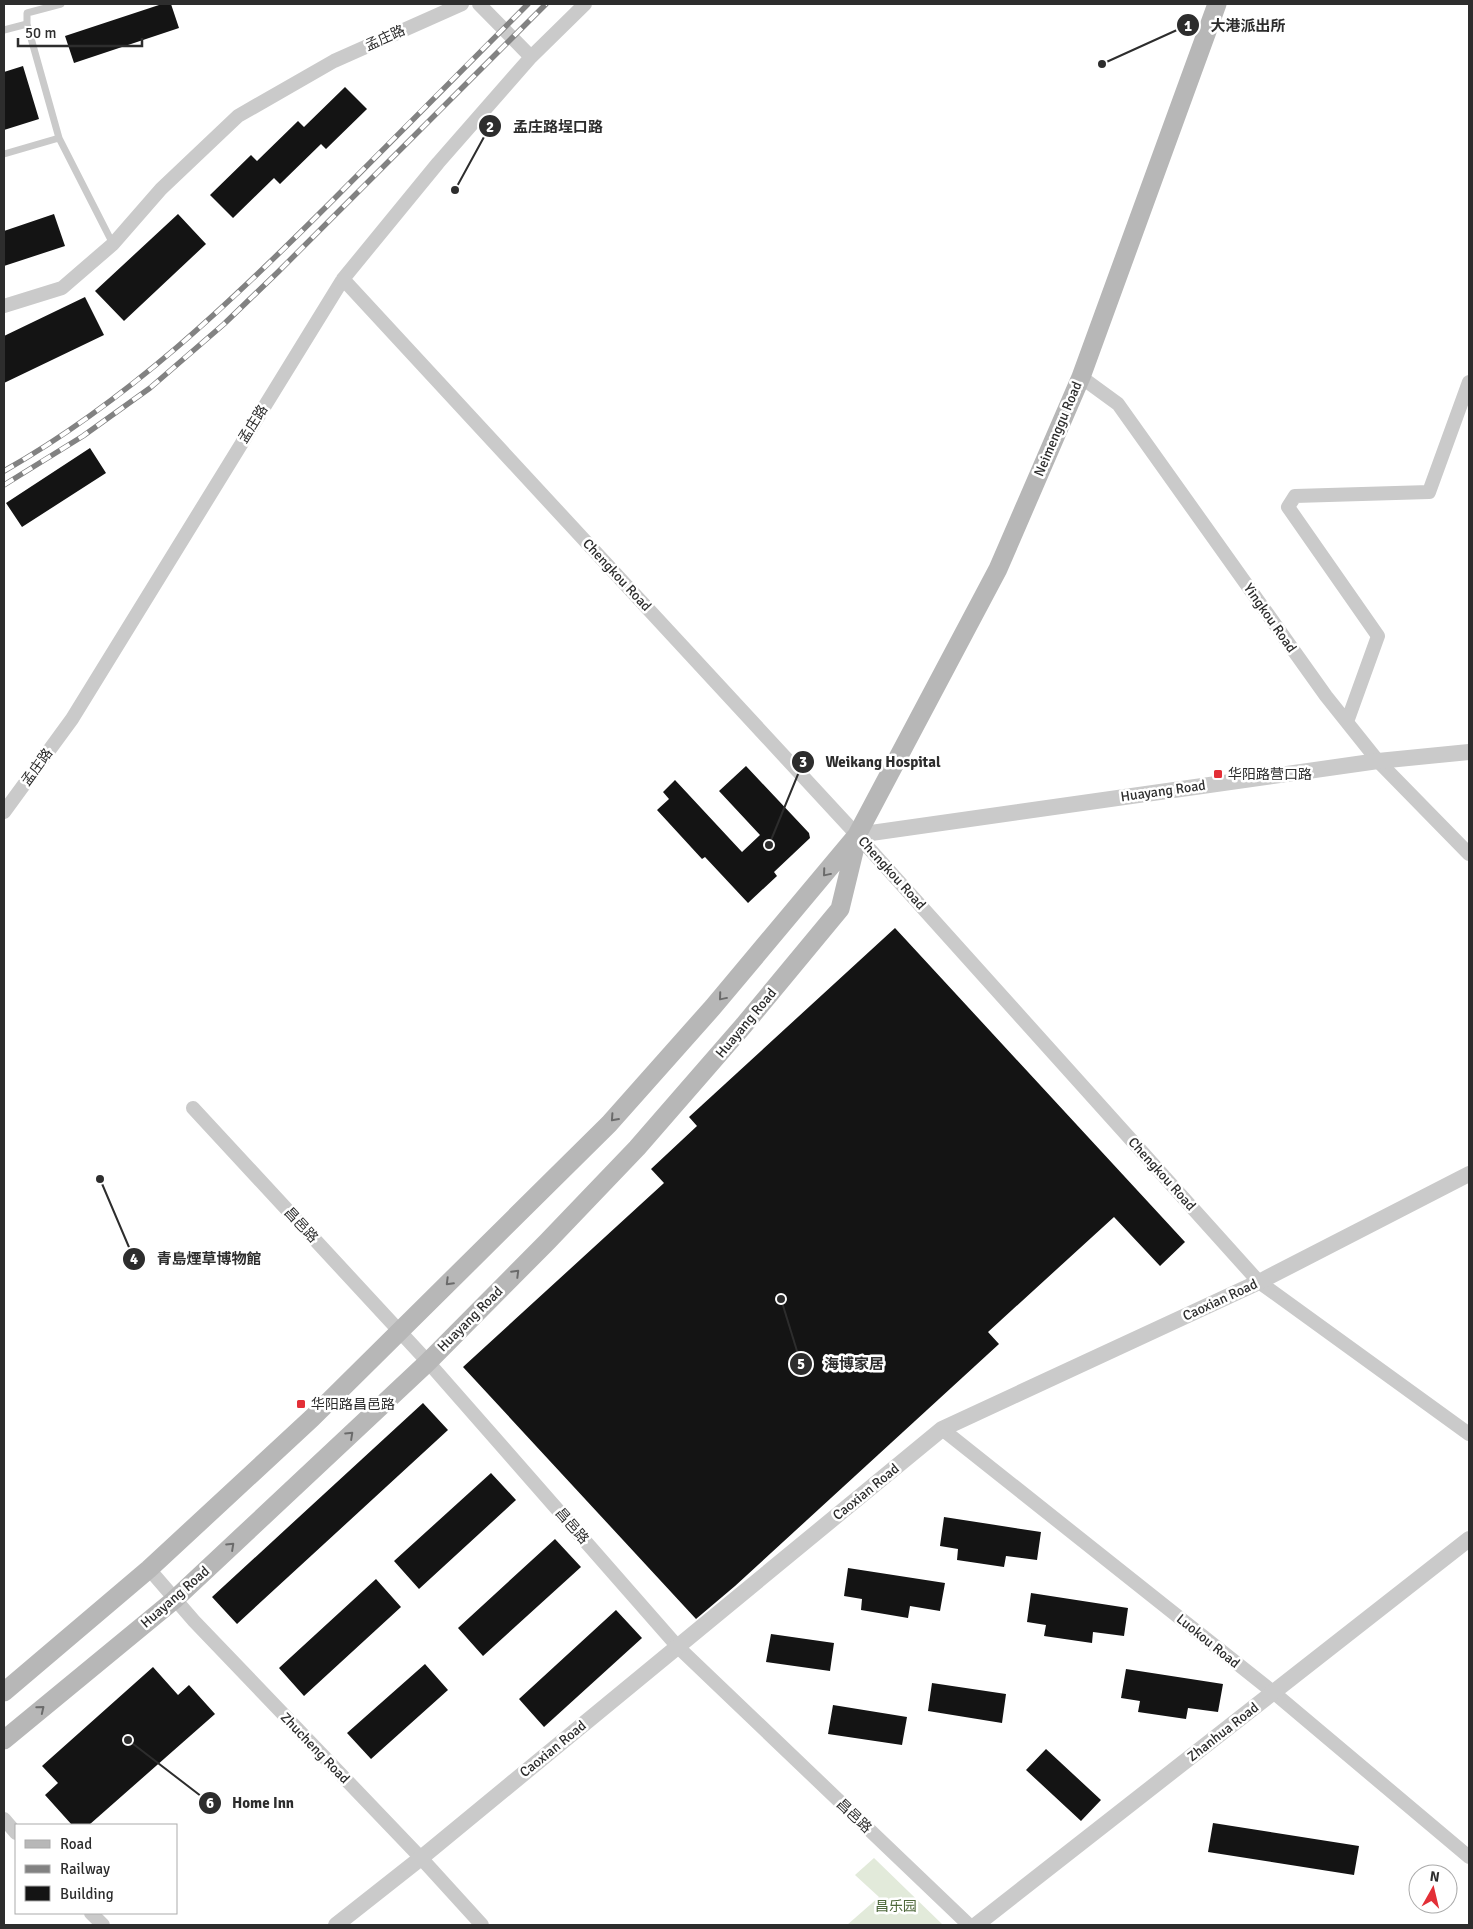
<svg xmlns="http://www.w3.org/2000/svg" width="1473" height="1929" font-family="Signika,'Noto Sans SC',sans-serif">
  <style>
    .green { fill: #e2eada }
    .building { fill: #141414 }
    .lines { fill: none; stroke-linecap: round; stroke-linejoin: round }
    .service { stroke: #cacaca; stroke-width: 7 }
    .minor { stroke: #cacaca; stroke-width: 14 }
    .tertiary { stroke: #cacaca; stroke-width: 16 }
    .secondary { stroke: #b7b7b7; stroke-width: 19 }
    .rail-casing { stroke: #828282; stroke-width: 5.5 }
    .rail { stroke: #fff; stroke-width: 4; stroke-dasharray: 11; stroke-linecap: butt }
    .oneway { stroke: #6b6b6b }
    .poi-dot { fill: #e32f37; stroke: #fff; stroke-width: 2 }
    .labels { text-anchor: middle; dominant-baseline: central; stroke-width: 5; stroke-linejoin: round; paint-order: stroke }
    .street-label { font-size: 14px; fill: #2d2d2d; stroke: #fff }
    .poi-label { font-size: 14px; fill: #2d2d2d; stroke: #fff; text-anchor: start }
    .park-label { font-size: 14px; fill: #4e683b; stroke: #fff }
    .leader { fill: none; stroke: #2d2d2d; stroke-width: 2 }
    .callout-dot { fill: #2d2d2d; stroke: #fff; stroke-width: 2 }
    .mark-label { font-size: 15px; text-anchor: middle; font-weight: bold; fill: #fff }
    .callout-label { font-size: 15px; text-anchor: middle; font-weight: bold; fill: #2d2d2d; stroke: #fff; stroke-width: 5; stroke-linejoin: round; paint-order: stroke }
  </style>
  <rect width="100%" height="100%" fill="#fff"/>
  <path class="green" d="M 874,1858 L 943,1925 L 847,1925 L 879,1897 L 855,1875 Z"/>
  <path class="building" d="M 162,4 L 171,4 L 179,28 L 74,63 L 65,36 Z
    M 23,66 L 39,119 L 4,130 L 4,72 Z
    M 345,87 L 367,109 L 326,149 L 321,144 L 280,184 L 274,178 L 233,218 L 210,195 L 251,155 L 257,161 L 298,121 L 304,127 Z
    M 54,214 L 65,246 L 4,266 L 4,231 Z
    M 178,214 L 206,244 L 124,321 L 95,291 Z
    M 85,297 L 104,335 L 4,383 L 4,336 Z
    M 90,448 L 106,473 L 22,527 L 6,503 Z
    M 746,766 L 809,833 L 810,838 L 774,872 L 777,876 L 748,903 L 705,857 L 702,859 L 657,810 L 669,799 L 663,792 L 675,780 L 742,852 L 760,835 L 719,791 Z
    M 895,928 L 1185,1242 L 1160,1266 L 1114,1217 L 988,1332 L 999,1344 L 735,1586 L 696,1619 L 463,1367 L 664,1183 L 651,1169 L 697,1126 L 689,1117 Z
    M 423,1403 L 448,1430 L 237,1624 L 212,1597 Z
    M 491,1473 L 516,1500 L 419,1589 L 394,1561 Z
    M 944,1517 L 1041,1532 L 1037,1560 L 1006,1556 L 1004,1567 L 957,1560 L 958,1549 L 940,1546 Z
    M 555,1539 L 581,1567 L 483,1656 L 458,1628 Z
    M 848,1568 L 945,1583 L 940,1611 L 910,1606 L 908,1618 L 861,1610 L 862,1599 L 844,1596 Z
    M 376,1579 L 401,1607 L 304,1696 L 279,1668 Z
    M 1031,1593 L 1128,1608 L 1124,1636 L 1093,1632 L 1092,1643 L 1044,1636 L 1046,1625 L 1027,1622 Z
    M 616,1610 L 642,1638 L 544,1727 L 519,1699 Z
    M 771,1634 L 834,1643 L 830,1671 L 766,1662 Z
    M 425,1664 L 448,1690 L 371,1759 L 347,1733 Z
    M 153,1667 L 178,1695 L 189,1685 L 215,1714 L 89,1825 L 72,1825 L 45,1795 L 58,1783 L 42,1766 Z
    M 1126,1669 L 1223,1684 L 1218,1712 L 1188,1708 L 1186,1719 L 1138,1712 L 1140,1701 L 1121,1698 Z
    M 932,1683 L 1006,1694 L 1002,1723 L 928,1711 Z
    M 833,1705 L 907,1717 L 902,1745 L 828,1734 Z
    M 1046,1749 L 1101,1800 L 1081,1821 L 1026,1770 Z
    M 1213,1823 L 1359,1846 L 1354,1875 L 1208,1852 Z"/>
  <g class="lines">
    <path class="service" d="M 4,30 L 27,24
      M 59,138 L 113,244
      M 4,154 L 59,138 L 27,24 L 27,13 L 61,4"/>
    <path class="minor" d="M 479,4 L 531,57
      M 343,279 L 857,835 L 1259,1282 L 1469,1434
      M 4,306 L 62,288 L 113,244 L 161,189 L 238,116 L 334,61 L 462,4
      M 1081,377 L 1118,404 L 1326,696 L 1378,761 L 1469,854
      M 1347,722 L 1378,636 L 1288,507 L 1295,496 L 1429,492 L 1469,382
      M 4,812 L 72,719 L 343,279 L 438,163 L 531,57 L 585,4
      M 193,1108 L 428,1362 L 678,1647 L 969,1925
      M 942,1429 L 1273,1692 L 1469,1857
      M 149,1569 L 194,1621 L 421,1858 L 482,1925
      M 4,1819 L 16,1833
      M 91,1913 L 103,1925"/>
    <path class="tertiary" d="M 857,835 L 1378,761 L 1469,752
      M 336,1925 L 421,1858 L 942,1429 L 1259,1282 L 1469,1174
      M 976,1925 L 1469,1539"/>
    <path class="secondary" d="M 4,1692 L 149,1569 L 312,1418 L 609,1124 L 713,1007 L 857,835 L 998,569 L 1081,377 L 1217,4
      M 4,1740 L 174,1600 L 428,1362 L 547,1242 L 637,1148 L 744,1025 L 840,909 L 857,839"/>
    <g class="rail-casing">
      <path id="rail" d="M 4,471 C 129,400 232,301 333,200 C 398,134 463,69 528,4
        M 4,485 L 83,436 L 150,388 L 224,324 L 278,272 L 546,4"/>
    </g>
    <use href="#rail" class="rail"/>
  </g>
  <defs><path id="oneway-chevron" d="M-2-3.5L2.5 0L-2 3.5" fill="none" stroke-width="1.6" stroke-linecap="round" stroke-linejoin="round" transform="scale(1.25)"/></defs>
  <g class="oneway">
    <use href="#oneway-chevron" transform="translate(826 873) rotate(130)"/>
    <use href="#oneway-chevron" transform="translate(722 997) rotate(130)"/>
    <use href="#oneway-chevron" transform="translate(614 1118) rotate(132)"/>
    <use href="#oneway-chevron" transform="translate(516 1273) rotate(-45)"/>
    <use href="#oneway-chevron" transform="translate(449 1282) rotate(135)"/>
    <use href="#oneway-chevron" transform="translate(350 1435) rotate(-43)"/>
    <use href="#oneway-chevron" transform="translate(231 1546) rotate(-43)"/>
    <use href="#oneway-chevron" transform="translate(41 1709) rotate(-39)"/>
  </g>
  <g class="poi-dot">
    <rect x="1213" y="769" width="10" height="10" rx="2.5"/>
    <rect x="296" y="1399" width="10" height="10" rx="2.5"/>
  </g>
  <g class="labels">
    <g class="street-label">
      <text transform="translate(385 38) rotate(-24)">孟庄路</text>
      <text transform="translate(253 424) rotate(-58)">孟庄路</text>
      <text transform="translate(1058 429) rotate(-67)">Neimenggu Road</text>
      <text transform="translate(617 575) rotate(47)">Chengkou Road</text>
      <text transform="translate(1270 618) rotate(55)">Yingkou Road</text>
      <text transform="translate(37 767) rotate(-54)">孟庄路</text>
      <text transform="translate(1163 791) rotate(-8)">Huayang Road</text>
      <text transform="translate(892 873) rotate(48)">Chengkou Road</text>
      <text transform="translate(746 1023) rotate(-50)">Huayang Road</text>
      <text transform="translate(1162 1174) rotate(48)">Chengkou Road</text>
      <text transform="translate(301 1225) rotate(47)">昌邑路</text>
      <text transform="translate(1220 1300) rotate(-25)">Caoxian Road</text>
      <text transform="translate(470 1319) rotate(-45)">Huayang Road</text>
      <text transform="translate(866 1492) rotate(-39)">Caoxian Road</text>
      <text transform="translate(572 1526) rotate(49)">昌邑路</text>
      <text transform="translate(175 1597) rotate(-41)">Huayang Road</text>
      <text transform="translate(1208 1641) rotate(39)">Luokou Road</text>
      <text transform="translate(1223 1732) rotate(-38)">Zhanhua Road</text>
      <text transform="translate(315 1748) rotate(46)">Zhucheng Road</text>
      <text transform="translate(553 1749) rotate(-39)">Caoxian Road</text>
      <text transform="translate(854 1816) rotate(44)">昌邑路</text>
    </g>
    <g class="poi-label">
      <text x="1228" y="774">华阳路营口路</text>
      <text x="311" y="1404">华阳路昌邑路</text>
    </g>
    <g class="park-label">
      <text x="896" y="1906">昌乐园</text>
    </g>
  </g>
  <path class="leader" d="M1102 64L1188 25M455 190L490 126M769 845L803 762M100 1179L134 1259M781 1299L801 1364M128 1740L210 1803"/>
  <g class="callout-dot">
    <circle cx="1102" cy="64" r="5"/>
    <circle cx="455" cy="190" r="5"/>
    <circle cx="769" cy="845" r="5"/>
    <circle cx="100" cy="1179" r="5"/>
    <circle cx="781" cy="1299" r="5"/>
    <circle cx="128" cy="1740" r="5"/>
    <circle cx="1188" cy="25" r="12"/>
    <circle cx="490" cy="126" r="12"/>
    <circle cx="803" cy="762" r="12"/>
    <circle cx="134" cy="1259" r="12"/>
    <circle cx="801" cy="1364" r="12"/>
    <circle cx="210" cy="1803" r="12"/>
  </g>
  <g class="mark-label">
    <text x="1188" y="31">1</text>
    <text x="490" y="132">2</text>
    <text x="803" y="767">3</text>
    <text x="134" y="1264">4</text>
    <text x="801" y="1369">5</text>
    <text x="210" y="1808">6</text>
  </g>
  <g class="callout-label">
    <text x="1248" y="31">大港派出所</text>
    <text x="558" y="132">孟庄路埕口路</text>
    <text x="883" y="767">Weikang Hospital</text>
    <text x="209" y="1264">青島煙草博物館</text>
    <text x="854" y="1369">海博家居</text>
    <text x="263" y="1808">Home Inn</text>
  </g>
  <rect width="1473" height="1929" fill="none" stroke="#2d2d2d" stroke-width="10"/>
  <rect x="15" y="1824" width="162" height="90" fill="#ffffff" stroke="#ababab"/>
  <rect x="25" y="1840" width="25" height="8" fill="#b7b7b7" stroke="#ababab"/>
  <text x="60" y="1849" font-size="15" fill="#2d2d2d">Road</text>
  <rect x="25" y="1865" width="25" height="8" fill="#828282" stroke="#ababab"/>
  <text x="60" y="1874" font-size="15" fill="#2d2d2d">Railway</text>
  <rect x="25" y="1886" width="25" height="15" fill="#141414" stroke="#ababab"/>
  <text x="60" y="1899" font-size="15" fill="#2d2d2d">Building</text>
  <g transform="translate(1433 1889) rotate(8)"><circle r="24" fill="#ffffff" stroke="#ababab"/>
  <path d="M0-4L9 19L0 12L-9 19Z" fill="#e32f37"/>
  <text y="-8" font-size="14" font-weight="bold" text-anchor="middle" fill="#2d2d2d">N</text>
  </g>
  <path d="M18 38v8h124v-8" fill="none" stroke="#2d2d2d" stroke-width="2.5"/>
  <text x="25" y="38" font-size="15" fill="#2d2d2d" stroke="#ffffff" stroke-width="4" paint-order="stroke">50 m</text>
</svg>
